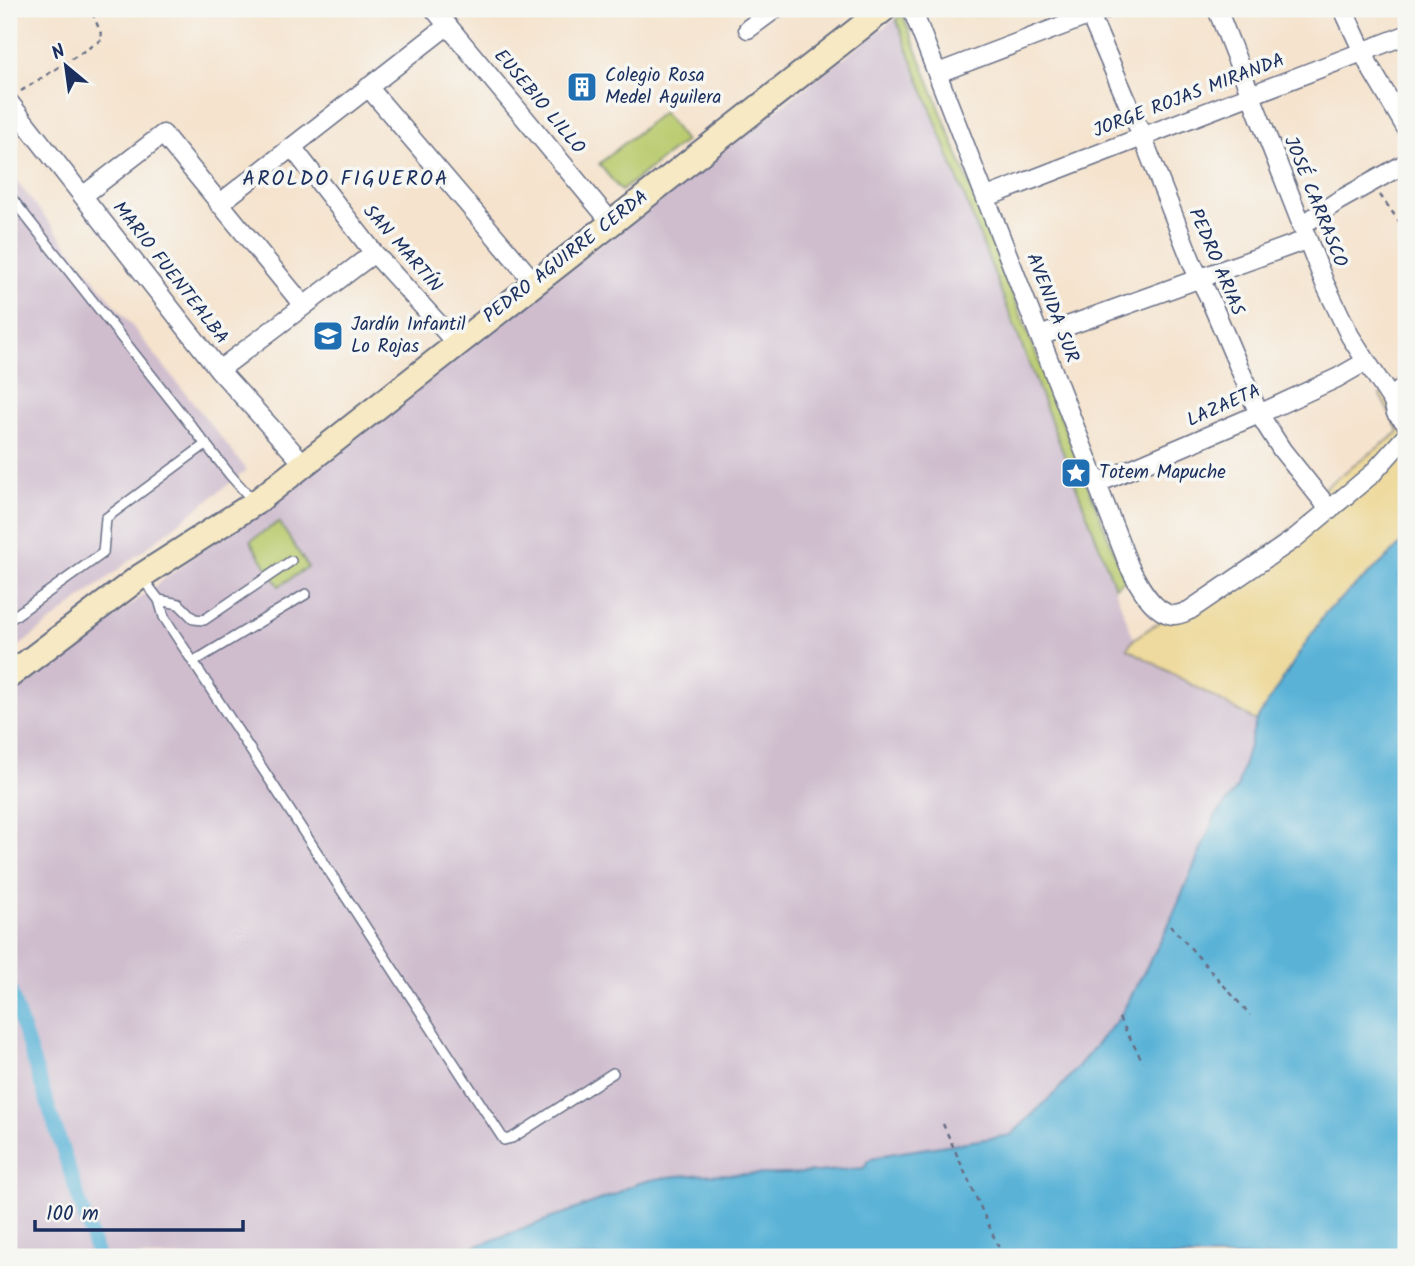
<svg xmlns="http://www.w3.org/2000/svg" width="1415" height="1266" font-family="Kalam,sans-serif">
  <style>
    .industrial { fill: #cfbdce }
    .green { fill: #bacb6e; stroke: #6a7d66; stroke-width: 2 }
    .sand { fill: #eeda9e; stroke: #84847e; stroke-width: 2 }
    .water { fill: #5ab3d7; stroke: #3a719a; stroke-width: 2 }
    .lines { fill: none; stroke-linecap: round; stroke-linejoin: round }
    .canal { stroke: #5ab3d7; stroke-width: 14 }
    .lane-casing { stroke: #676e85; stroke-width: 12 }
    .street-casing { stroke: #676e85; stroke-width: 21 }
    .secondary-casing { stroke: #676e85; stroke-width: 28 }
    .path { stroke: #676e85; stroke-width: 2.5; stroke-dasharray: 5 5; stroke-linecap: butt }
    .lane { stroke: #fff; stroke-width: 9 }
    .street { stroke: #fff; stroke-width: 18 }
    .secondary { stroke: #f6e9c3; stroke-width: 24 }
    .labels { text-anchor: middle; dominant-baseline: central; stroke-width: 7; stroke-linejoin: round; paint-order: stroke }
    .poi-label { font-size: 19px; fill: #1b2f5e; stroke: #f6f6f2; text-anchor: start }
    .street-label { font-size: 19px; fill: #1b2f5e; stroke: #f6f6f2 }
    .neighbourhood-label { font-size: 21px; letter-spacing: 2px; fill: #1b2f5e; stroke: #f6f6f2 }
  </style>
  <rect width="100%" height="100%" fill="#f6f6f2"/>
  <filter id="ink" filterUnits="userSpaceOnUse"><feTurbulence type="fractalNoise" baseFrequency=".0143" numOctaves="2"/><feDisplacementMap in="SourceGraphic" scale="14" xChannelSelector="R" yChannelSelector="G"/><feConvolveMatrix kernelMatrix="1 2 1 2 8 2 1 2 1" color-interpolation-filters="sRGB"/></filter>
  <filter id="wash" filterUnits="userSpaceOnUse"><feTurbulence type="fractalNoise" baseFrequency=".00686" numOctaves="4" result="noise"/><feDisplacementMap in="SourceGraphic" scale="28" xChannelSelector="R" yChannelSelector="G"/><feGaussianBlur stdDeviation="1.57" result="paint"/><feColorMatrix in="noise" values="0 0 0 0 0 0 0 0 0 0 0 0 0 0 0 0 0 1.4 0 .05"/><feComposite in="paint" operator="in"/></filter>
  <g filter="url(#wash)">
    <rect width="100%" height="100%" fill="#f5e3cd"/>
    <path class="industrial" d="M 896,18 L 1134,639 L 1127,648 L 1256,721 L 1237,788 L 1215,817 L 1165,933 L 1119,1018 L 1059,1089 L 1011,1135 L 889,1154 L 864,1168 L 783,1174 L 682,1176 L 652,1180 L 628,1185 L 616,1194 L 447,1257 L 9,1257 L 9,698 Z
      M 9,172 L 247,470 L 9,654 Z"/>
    <path class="green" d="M 903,15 L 1125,580 L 1115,587 L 896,19 Z
      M 663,112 L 685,141 L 621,191 L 599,164 Z
      M 279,522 L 308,567 L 279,586 L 250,541 Z"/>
    <path class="sand" d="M 1406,377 L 1406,538 L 1387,558 L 1326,612 L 1256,721 L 1127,648 L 1134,639 L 1267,549 L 1318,508 L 1325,487 L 1399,432 L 1380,395 Z"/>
    <path class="water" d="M 1406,538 L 1406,1257 L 447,1257 L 616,1194 C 653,1167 737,1176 782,1174 C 810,1173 837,1170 864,1168 L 868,1160 L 889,1154 L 1011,1135 L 1059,1089 L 1119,1018 L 1165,933 L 1215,817 L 1237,788 L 1256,721 L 1326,612 L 1387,558 Z"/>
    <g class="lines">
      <path class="canal" d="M 9,987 L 98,1257"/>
    </g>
  </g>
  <g filter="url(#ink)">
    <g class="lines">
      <g class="lane-casing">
        <path id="lane" d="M 9,195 L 230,475 L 254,502
          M 142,578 L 159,600 L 164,617 L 173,631 L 504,1140 L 512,1138 L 613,1073
          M 159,600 L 179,604 L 194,619 L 204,620 L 291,561
          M 9,620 L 103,553 L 106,518 L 206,444
          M 193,662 L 306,594"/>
      </g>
      <g class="street-casing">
        <path id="street" d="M 434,9 L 611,222
          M 912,9 L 1129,566 C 1137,582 1153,614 1174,615 C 1180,615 1185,612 1190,610 L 1294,539 L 1372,474 L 1406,436
          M 1217,9 L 1325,284 L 1350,336 L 1393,402
          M 1343,9 L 1370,67 L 1406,128
          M 1090,15 L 1142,136 L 1193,265 L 1209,297 L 1259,414 L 1282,450 L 1330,510
          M 748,29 L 775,9
          M 938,73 L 1106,9
          M 368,87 L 534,282
          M 9,102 L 219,370 L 304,464
          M 292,147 L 374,253 L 456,343
          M 84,195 L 163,134 L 303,305
          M 987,197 L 1406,35
          M 219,204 L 447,26
          M 1301,226 L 1338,201 L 1406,163
          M 1040,336 L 1306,240
          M 219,370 L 374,253
          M 1406,386 L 1398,392 L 1393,402 L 1396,413 L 1406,423
          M 1098,483 L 1259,414 L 1337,378 L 1365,362"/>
      </g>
      <g class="secondary-casing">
        <path id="secondary" d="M 9,676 L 141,576 L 255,503 L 884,9"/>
      </g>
      <path class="path" d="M 21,91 L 103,39 L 91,9
        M 1380,195 L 1406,231
        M 1170,925 L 1250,1015
        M 1119,1018 L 1143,1062
        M 943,1124 L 1003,1257"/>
      <use href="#lane" class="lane"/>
      <use href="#street" class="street"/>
      <use href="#secondary" class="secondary"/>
    </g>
  </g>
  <defs>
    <g id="building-square" transform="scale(1.575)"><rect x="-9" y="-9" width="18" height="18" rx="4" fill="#1f6fb2" stroke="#f6f6f2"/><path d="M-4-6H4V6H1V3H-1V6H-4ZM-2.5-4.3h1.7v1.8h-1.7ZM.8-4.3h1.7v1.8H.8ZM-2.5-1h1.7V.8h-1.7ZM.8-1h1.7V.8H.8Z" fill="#fff"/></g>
    <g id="school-square" transform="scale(1.575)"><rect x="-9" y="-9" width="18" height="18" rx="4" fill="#1f6fb2" stroke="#f6f6f2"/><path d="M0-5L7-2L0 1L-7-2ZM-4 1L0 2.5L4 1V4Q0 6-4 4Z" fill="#fff"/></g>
    <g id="sight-square" transform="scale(1.575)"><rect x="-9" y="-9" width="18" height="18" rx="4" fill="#1f6fb2" stroke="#f6f6f2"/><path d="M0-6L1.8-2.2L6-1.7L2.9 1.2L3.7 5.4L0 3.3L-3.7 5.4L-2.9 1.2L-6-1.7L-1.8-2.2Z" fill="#fff"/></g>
  </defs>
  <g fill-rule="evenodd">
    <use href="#building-square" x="582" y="87"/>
    <use href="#school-square" x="328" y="336"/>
    <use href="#sight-square" x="1076" y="473"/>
  </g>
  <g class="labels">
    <g class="poi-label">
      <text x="605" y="76">Colegio Rosa<tspan x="605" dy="22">Medel Aguilera</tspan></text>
      <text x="351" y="325">Jardín Infantil<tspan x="351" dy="22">Lo Rojas</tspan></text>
      <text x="1099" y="473">Totem Mapuche</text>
    </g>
    <g class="street-label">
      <text transform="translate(1189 96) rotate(-21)">JORGE ROJAS MIRANDA</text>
      <text transform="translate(539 102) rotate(50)">EUSEBIO LILLO</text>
      <text transform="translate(1315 202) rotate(68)">JOSÉ CARRASCO</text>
      <text transform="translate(402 249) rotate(49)">SAN MARTÍN</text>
      <text transform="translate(566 257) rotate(-38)">PEDRO AGUIRRE CERDA</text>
      <text transform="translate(1216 262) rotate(67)">PEDRO ARIAS</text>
      <text transform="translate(170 273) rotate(52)">MARIO FUENTEALBA</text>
      <text transform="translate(1052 308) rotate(69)">AVENIDA SUR</text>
      <text transform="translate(1224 406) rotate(-24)">LAZAETA</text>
    </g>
    <g class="neighbourhood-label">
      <text x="346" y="179">AROLDO FIGUEROA</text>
    </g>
  </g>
  <rect width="1415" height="1266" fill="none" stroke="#f6f6f2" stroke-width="35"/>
  <g transform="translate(66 66) rotate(331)" stroke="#f6f6f2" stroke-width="5" paint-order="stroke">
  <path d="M0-5L12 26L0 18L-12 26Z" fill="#1b2f5e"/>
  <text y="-10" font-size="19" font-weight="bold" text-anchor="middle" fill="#1b2f5e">N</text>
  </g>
  <path d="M35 1220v10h208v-10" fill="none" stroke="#1b2f5e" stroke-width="3.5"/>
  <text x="46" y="1220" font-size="21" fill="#1b2f5e" stroke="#f6f6f2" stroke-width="5" paint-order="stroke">100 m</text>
</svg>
